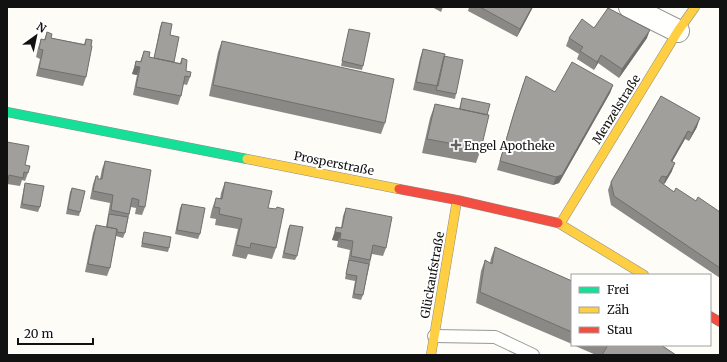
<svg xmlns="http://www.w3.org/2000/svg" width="727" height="362" font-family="Merriweather,serif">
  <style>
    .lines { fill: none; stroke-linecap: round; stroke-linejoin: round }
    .lane-casing { stroke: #979795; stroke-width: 14 }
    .street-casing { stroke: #979795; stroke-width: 24 }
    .fast-casing { stroke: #8e8d8b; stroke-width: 10 }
    .slow-casing { stroke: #8e8d8b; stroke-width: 10 }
    .jam-casing { stroke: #8e8d8b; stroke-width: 10 }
    .lane { stroke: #fffffe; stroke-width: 12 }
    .street { stroke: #fffffe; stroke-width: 22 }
    .fast { stroke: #16e098; stroke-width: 9 }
    .slow { stroke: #ffcf43; stroke-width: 9 }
    .jam { stroke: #f24e42; stroke-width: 9 }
    .wall { fill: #8a8986 }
    .shaded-wall { fill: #716f6d }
    .building { fill: #a19f9c; stroke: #716f6d }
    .poi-dot { fill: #646362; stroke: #fff; stroke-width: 1.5 }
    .labels { text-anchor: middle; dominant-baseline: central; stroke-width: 4; stroke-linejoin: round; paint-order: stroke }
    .street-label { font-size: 12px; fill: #111; stroke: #fff }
    .poi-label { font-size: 12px; fill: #111; stroke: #fff; text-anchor: start }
  </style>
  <rect width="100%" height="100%" fill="#fdfcf7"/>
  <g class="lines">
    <g class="lane-casing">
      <path id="lane" d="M 434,336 L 495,337 L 533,355"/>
    </g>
    <g class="street-casing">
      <path id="street" d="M 630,7 L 678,31"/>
    </g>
    <g class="fast-casing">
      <path id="fast" d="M 7,112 L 247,159"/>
    </g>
    <g class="slow-casing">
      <path id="slow" d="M 247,159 L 399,189
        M 558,223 L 560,224 L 644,275
        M 560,224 L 678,31 L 695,7
        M 431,355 L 457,200"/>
    </g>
    <g class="jam-casing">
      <path id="jam" d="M 399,189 L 457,200 L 558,223
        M 710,316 L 720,322"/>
    </g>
    <use href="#lane" class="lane"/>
    <use href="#street" class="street"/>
    <use href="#fast" class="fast"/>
    <use href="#slow" class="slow"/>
    <use href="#jam" class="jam"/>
  </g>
  <path class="wall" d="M 432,7 L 443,7 L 441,12 Z
    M 469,7 L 533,7 L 517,37 L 468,11 Z
    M 162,22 L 170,35 L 174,62 L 180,63 L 182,58 L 186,71 L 190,77 L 187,85 L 183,84 L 181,96 L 178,105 L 133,95 L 137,75 L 132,74 L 136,61 L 140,62 L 144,51 L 149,57 L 154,58 L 160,27 Z
    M 594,28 L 647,38 L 619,78 L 598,63 L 594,70 L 577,59 L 579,54 L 566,46 L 569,38 Z
    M 349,29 L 363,66 L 362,70 L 341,66 L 348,34 Z
    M 47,32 L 51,38 L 84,44 L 86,39 L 86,77 L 83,86 L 36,76 L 40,59 L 36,57 L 38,48 L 41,39 L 44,40 Z
    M 222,41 L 385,123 L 381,134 L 209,96 L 218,52 Z
    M 423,49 L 456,94 L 455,99 L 413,90 L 420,58 Z
    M 523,84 L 555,92 L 613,85 L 610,93 L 559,183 L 553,185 L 497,170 L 511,122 Z
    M 661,96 L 697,127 L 689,141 L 685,139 L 672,162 L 672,171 L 665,183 L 663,184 L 674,192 L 720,212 L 720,278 L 611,205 L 608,190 L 611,182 Z
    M 462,98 L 481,149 L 476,163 L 422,153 L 430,118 L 435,104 L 459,109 Z
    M 7,142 L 25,165 L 28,173 L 25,181 L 22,180 L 20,186 L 7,184 Z
    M 105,161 L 145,207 L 142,215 L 135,214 L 136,208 L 131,207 L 125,233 L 123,238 L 116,236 L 110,268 L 107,276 L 85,272 L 93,233 L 96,225 L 106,227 L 110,203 L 90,199 L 93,184 L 96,176 L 98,179 L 100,179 L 102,169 Z
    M 225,182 L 268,208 L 276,248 L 272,259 L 248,254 L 246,259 L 232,256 L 238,229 L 215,225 L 216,219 L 210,218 L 212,209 L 216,198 L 220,199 L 221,193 Z
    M 25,183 L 40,207 L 38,212 L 20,208 L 24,187 Z
    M 72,188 L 80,212 L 79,216 L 66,214 L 70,192 Z
    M 182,204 L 200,234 L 198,239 L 175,234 L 180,208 Z
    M 346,208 L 386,248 L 383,256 L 372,254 L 363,295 L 361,300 L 352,298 L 355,281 L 345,279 L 350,250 L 337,247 L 338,241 L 332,240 L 336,227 L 341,228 L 343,216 Z
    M 290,225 L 297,256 L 295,260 L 282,258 L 288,229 Z
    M 144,232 L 169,248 L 168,252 L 141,247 Z
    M 495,247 L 572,281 L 572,344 L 476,303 L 481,271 L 485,260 L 490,263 L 491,258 Z
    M 573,345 L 661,345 L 676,355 L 596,355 Z"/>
  <path class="shaded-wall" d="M 532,7 L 533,7 L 517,37 L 520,29 Z
    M 650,30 L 647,38 L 619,78 L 622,69 Z
    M 601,55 L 598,63 L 594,70 L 597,62 Z
    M 135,66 L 140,67 L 137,75 L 132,74 Z
    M 613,85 L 610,93 L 559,183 L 553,185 L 556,177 Z
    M 700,118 L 697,127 L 689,141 L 692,133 Z
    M 688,131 L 685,139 L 668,169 L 671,161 Z
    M 675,163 L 672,171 L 665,183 L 663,185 L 666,177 Z
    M 335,232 L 341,233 L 338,241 L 332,240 Z"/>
  <path class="building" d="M 480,7 L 532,7 L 520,29 Z
    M 608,8 L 650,30 L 622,69 L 601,55 L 597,62 L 580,51 L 583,47 L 569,38 L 582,19 L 594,28 Z
    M 162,22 L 172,24 L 170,35 L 179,37 L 174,62 L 154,58 Z
    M 349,29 L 370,33 L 363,66 L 342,61 Z
    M 47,32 L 52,34 L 51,38 L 85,45 L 86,39 L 92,40 L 91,46 L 92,46 L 86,77 L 39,68 L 43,50 L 39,49 L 41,39 L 45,40 Z
    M 222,41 L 394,79 L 385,123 L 213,85 Z
    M 423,49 L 445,54 L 438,86 L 416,82 Z
    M 144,51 L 150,52 L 149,57 L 181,64 L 182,58 L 187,60 L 186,71 L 191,72 L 190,77 L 185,76 L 181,96 L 136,87 L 140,67 L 135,66 L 136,61 L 141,62 Z
    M 444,56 L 463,60 L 456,94 L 436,90 Z
    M 572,62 L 613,85 L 562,175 L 556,177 L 500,161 L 514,113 L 526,76 L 555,92 Z
    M 661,96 L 700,118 L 692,133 L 688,131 L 671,161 L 675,163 L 668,175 L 666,177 L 662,176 L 659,181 L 674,192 L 676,188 L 696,201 L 698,197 L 720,212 L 720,268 L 614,196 L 611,182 Z
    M 462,98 L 490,104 L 487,115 L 460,109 Z
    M 435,104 L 489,115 L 481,149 L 427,139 Z
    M 7,142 L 29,146 L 25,165 L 30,166 L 28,173 L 24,172 L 23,178 L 9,175 L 7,186 Z
    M 105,161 L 151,170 L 145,207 L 138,206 L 139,200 L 132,198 L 129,214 L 111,210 L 113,195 L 93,191 L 96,176 L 98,176 L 98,179 L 102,179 Z
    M 225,182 L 272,191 L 268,208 L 276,209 L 277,207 L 284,209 L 276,248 L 251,243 L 250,248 L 236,245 L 242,219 L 219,214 L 220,208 L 214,207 L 216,198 L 222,199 Z
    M 25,183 L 44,186 L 40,207 L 22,204 Z
    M 72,188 L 85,191 L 80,212 L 68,209 Z
    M 182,204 L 205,208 L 200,234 L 177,230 Z
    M 346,208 L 392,217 L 386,248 L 373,245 L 370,260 L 351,256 L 353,241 L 340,239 L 341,233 L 335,232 L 336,227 L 342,228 Z
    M 109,214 L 128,217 L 125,233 L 117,232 L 117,229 L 107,227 Z
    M 96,225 L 117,229 L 110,268 L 88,264 Z
    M 290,225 L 303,227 L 297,256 L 284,253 Z
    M 144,232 L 171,237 L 169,248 L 142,243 Z
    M 495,247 L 572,281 L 572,332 L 480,292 L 485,260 L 492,264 Z
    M 349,260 L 369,264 L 363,295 L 354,294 L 357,276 L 346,274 Z
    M 608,345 L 661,345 L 676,355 L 602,355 Z"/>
  <path class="poi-dot" d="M454 139h4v4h4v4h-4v4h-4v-4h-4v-4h4z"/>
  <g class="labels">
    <g class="street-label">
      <text transform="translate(616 109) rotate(-58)">Menzelstraße</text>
      <text transform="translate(334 163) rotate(11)">Prosperstraße</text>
      <text transform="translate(432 275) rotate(-80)">Glückaufstraße</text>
    </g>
    <g class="poi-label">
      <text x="464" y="145">Engel Apotheke</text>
    </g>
  </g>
  <rect width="727" height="362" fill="none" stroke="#111111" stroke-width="16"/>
  <rect x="571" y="274" width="140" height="72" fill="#ffffff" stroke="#a0a0a0"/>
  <rect x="579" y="287" width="20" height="6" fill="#16e098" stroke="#a0a0a0"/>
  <text x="607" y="294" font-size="12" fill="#111111">Frei</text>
  <rect x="579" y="307" width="20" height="6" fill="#ffcf43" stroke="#a0a0a0"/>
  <text x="607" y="314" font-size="12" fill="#111111">Zäh</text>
  <rect x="579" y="327" width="20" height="6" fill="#f24e42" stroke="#a0a0a0"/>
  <text x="607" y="334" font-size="12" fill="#111111">Stau</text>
  <g transform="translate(36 36) rotate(33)" stroke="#ffffff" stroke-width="3" paint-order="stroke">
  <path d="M0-3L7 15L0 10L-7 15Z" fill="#111111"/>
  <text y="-6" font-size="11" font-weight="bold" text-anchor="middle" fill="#111111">N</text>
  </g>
  <path d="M18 338v6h75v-6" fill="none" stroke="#111111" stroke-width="2"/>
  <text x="24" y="338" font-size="12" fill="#111111" stroke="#ffffff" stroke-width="3" paint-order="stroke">20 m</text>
</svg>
